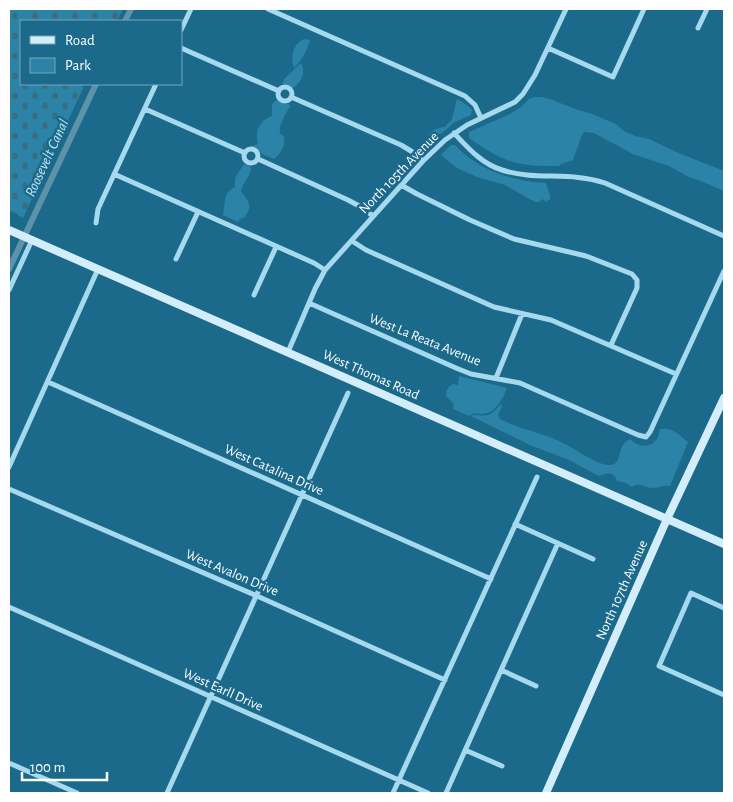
<svg xmlns="http://www.w3.org/2000/svg" width="733" height="802" font-family="'Alegreya Sans',sans-serif">
  <style>
    .green { fill: #2b84a7 }
    .cemetery { fill: url(#cemetery-stones) }
    .lines { fill: none; stroke-linecap: round; stroke-linejoin: round }
    .canal { stroke: #5c93a9; stroke-width: 6 }
    .minor { stroke: #a6d9ed; stroke-width: 5 }
    .secondary { stroke: #d3eef9; stroke-width: 8 }
    .labels { text-anchor: middle; dominant-baseline: central; stroke-width: 5; stroke-linejoin: round; paint-order: stroke }
    .street-label { font-size: 14px; fill: #fff; stroke: #1b6a8b }
    .water-label { font-size: 15px; font-style: italic; fill: #bee6f6; stroke: #1b6a8b }
  </style>
  <defs>
    <pattern id="cemetery-stones" width="16" height="16" patternUnits="userSpaceOnUse" patternTransform="scale(1.25)"><rect width="16" height="16" fill="#2b84a7"/><path d="M2 7V4a2 2 0 0 1 4 0v3zM10 15v-3a2 2 0 0 1 4 0v3z" fill="#3a6b7e"/></pattern>
  </defs>
  <rect width="100%" height="100%" fill="#1b6a8b"/>
  <path class="green" d="M 304,39 L 310,40 C 307,51 302,60 294,68 C 290,57 293,44 304,39 Z
    M 301,63 C 306,72 302,82 293,88 L 288,85 L 282,84 L 285,78 Z
    M 534,97 L 542,97 L 550,99 L 578,110 L 592,114 L 616,124 L 624,131 L 635,136 L 649,139 L 676,152 L 724,171 L 724,191 L 708,184 L 687,176 L 669,166 L 633,154 L 594,133 L 584,132 L 582,135 L 573,160 L 561,164 L 559,166 C 518,167 503,162 469,138 L 469,132 L 510,114 L 521,107 L 529,99 Z
    M 457,99 L 467,105 L 472,110 L 471,115 L 455,122 L 442,133 L 435,135 L 427,146 C 425,134 434,128 445,127 L 452,119 Z
    M 277,100 L 284,104 L 289,104 L 290,107 C 287,110 278,128 280,132 C 281,137 283,133 284,138 C 286,146 279,155 274,159 L 264,155 L 256,149 L 252,147 L 255,145 L 258,144 C 254,132 260,120 272,116 L 272,104 Z
    M 451,145 L 455,145 C 479,171 512,181 546,183 L 550,196 L 550,199 L 546,202 L 543,199 L 539,202 L 535,202 L 505,185 L 477,177 L 457,168 L 441,155 Z
    M 244,164 L 251,167 C 251,176 243,182 241,191 C 248,202 254,204 244,218 L 240,219 L 238,222 L 223,215 C 226,202 222,194 235,187 L 235,178 Z
    M 459,376 L 507,388 C 503,398 495,415 481,414 C 476,414 474,412 469,416 L 453,409 L 454,404 L 446,396 C 446,390 448,387 453,384 L 458,385 Z
    M 501,404 L 502,406 L 498,415 L 500,419 C 521,430 545,433 565,444 C 576,449 603,470 614,464 C 623,459 616,446 630,439 C 642,451 658,447 660,429 C 674,427 678,435 688,442 L 670,486 C 663,484 659,488 653,488 C 643,488 641,481 632,487 L 626,483 L 617,481 C 614,471 607,473 599,476 L 567,459 L 532,446 L 471,416 L 473,415 C 488,416 490,417 501,404 Z"/>
  <path class="cemetery" d="M 9,9 L 123,9 L 117,21 L 21,21 L 21,84 L 85,84 L 23,218 L 9,210 Z"/>
  <g class="lines">
    <path class="canal" d="M 125,21 L 131,9
      M 9,269 L 96,84"/>
    <path class="minor" d="M 268,9 L 465,96 L 475,105 L 481,118
      M 698,28 L 707,9
      M 181,30 L 191,9
      M 181,48 L 279,91
      M 548,48 L 613,77 L 644,9
      M278 94a7 7 0 1 1 14 0a7 7 0 1 1-14 0Z
      M 291,97 L 401,145 L 411,151 L 423,161
      M 145,109 L 245,153
      M 454,133 C 468,148 482,164 502,170 C 536,181 570,171 605,183 L 724,236
      M244 156a7 7 0 1 1 14 0a7 7 0 1 1-14 0Z
      M 258,159 L 348,200 L 361,207 L 373,216
      M 114,174 L 314,263 L 325,270
      M 401,185 L 417,194 L 470,220 L 514,239 L 586,256 L 632,274 L 637,280 L 637,288 L 611,345
      M 96,223 L 98,209 L 156,84
      M 352,241 L 366,250 L 494,307 L 551,320 L 676,374
      M 176,259 L 198,212
      M 9,290 L 32,240
      M 254,295 L 276,247
      M 309,303 L 456,368 L 471,374 L 520,383 L 638,435 L 646,437 L 650,432 L 724,271
      M 288,352 L 315,289 L 325,270 L 423,161 L 445,140 L 467,125 L 515,102 L 523,94 L 535,75 L 566,9
      M 496,378 L 522,314
      M 48,382 L 491,579
      M 9,467 L 98,269
      M 9,489 L 257,596 L 445,680
      M 515,524 L 593,559
      M 9,607 L 428,793
      M 724,608 L 691,593 L 659,666 L 724,695
      M 501,670 L 536,686
      M 465,750 L 502,766
      M 9,763 L 77,793
      M 167,793 L 348,393
      M 393,793 L 537,477
      M 446,793 L 558,543"/>
    <path class="secondary" d="M 9,230 L 724,544
      M 546,793 L 667,519 L 724,398"/>
  </g>
  <g class="labels">
    <g class="street-label">
      <text transform="translate(399 173) rotate(-46)">North 105th Avenue</text>
      <text transform="translate(425 340) rotate(22)">West La Reata Avenue</text>
      <text transform="translate(371 375) rotate(24)">West Thomas Road</text>
      <text transform="translate(274 470) rotate(24)">West Catalina Drive</text>
      <text transform="translate(232 573) rotate(23)">West Avalon Drive</text>
      <text transform="translate(622 590) rotate(-66)">North 107th Avenue</text>
      <text transform="translate(223 690) rotate(24)">West Earll Drive</text>
    </g>
    <g class="water-label">
      <text transform="translate(47 158) rotate(-65)">Roosevelt Canal</text>
    </g>
  </g>
  <rect width="733" height="802" fill="none" stroke="#ffffff" stroke-width="20"/>
  <rect x="20" y="20" width="162" height="65" fill="#1b6a8b" stroke="#76a6b9"/>
  <rect x="30" y="36" width="25" height="8" fill="#d3eef9" stroke="#76a6b9"/>
  <text x="65" y="45" font-size="15" fill="#ffffff">Road</text>
  <rect x="30" y="58" width="25" height="15" fill="#2b84a7" stroke="#76a6b9"/>
  <text x="65" y="70" font-size="15" fill="#ffffff">Park</text>
  <path d="M22 772v8h85v-8" fill="none" stroke="#ffffff" stroke-width="2.5"/>
  <text x="30" y="772" font-size="15" fill="#ffffff" stroke="#1b6a8b" stroke-width="4" paint-order="stroke">100 m</text>
</svg>
